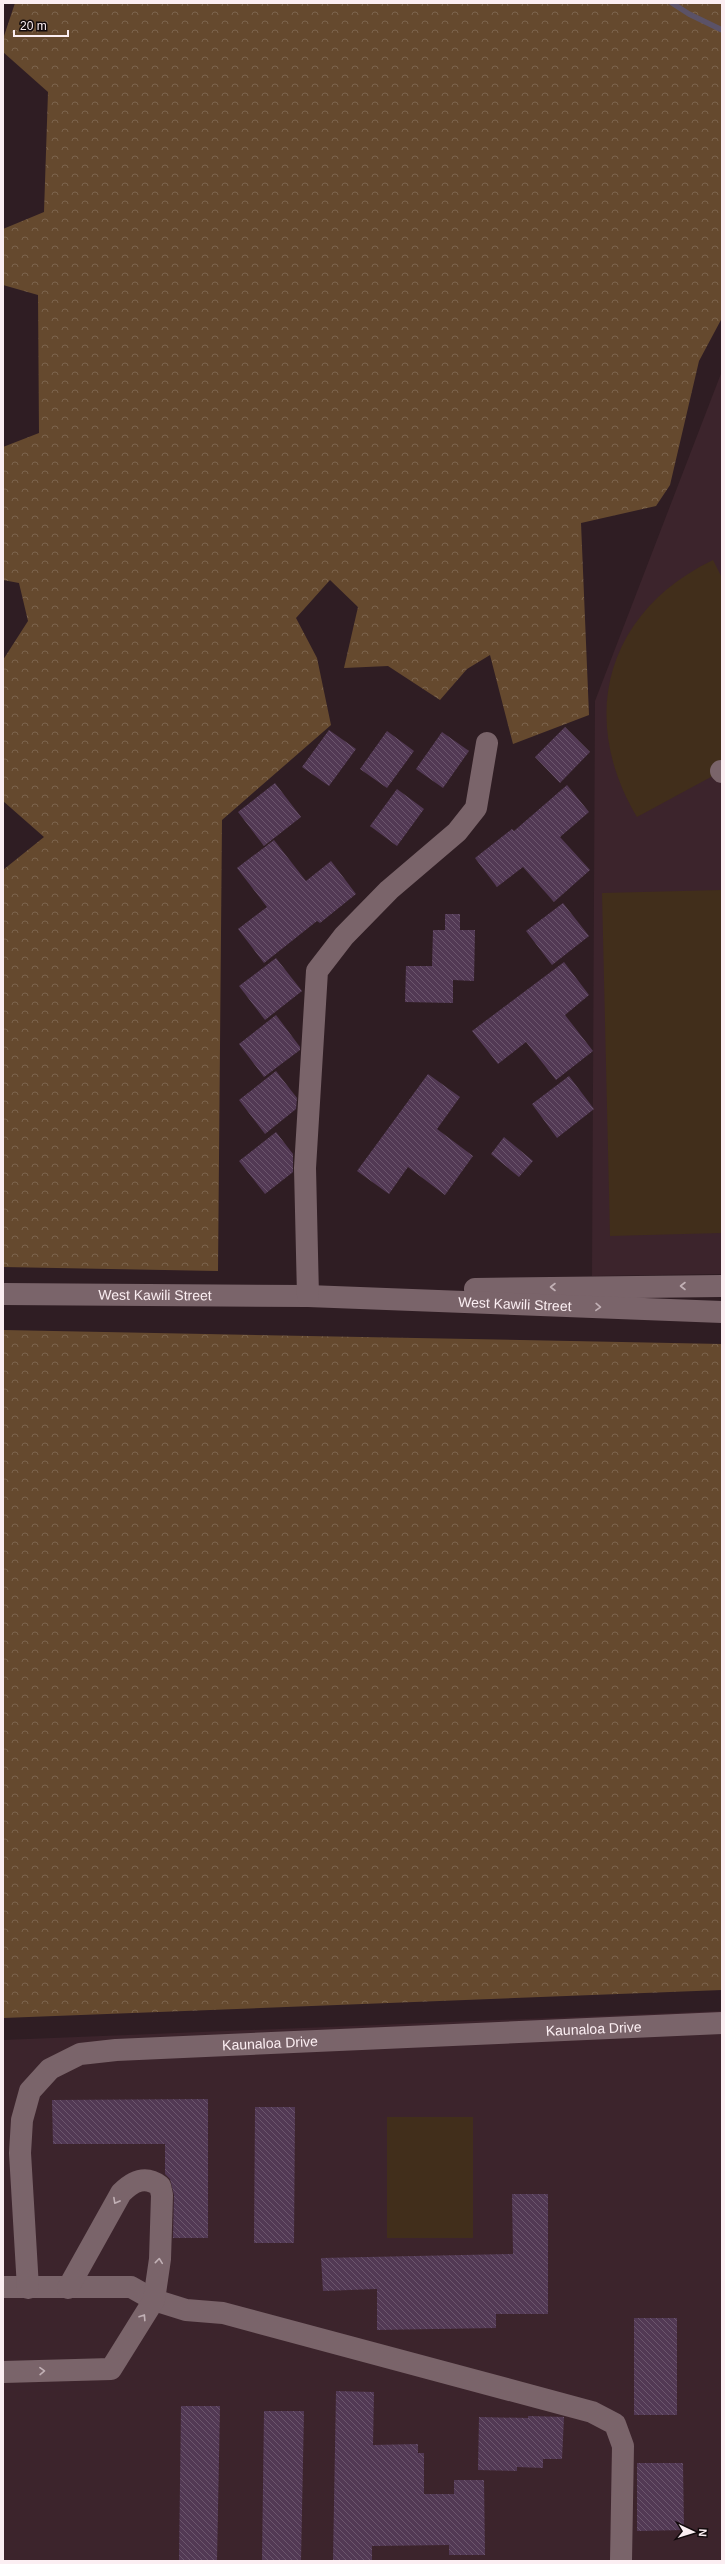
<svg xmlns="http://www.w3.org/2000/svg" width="725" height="2564" font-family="Helvetica,sans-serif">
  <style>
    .built { fill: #3c242c }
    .green { fill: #412e1b }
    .forest { fill: url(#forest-crowns) }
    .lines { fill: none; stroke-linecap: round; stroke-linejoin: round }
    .stream { stroke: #5b5267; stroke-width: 5.5 }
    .building { fill: url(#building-back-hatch) }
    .minor { stroke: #7a646a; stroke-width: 22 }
    .oneway { stroke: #c1b0b5 }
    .labels { text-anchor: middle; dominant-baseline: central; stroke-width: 3.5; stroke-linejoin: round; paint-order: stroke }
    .street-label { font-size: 14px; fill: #fbeef2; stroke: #120a0c }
  </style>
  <defs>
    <pattern id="forest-crowns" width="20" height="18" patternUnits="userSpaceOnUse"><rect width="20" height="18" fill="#65492e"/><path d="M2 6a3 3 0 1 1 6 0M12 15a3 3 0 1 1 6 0" fill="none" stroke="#7c644d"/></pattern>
    <pattern id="building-back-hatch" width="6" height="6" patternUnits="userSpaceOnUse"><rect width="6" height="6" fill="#523954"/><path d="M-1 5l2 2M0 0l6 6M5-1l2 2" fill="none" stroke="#6c566d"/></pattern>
  </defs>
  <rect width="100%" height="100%" fill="#2f1d23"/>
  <path class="built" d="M 722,371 L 722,1274 L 592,1276 L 595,701 Z
    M 722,2011 L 722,2561 L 3,2561 L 3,2040 Z"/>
  <path class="green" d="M 713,560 L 722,578 L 722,771 L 637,817 C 577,717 607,611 713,560 Z
    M 722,890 L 722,1233 L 610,1236 L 602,893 Z
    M 387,2117 L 473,2117 L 473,2238 L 387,2238 Z"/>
  <path class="forest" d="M 15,3 L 722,3 L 722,318 L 699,361 L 670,485 L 656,506 L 581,523 L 589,715 L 513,744 L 490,655 L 467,669 L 440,700 L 388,666 L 344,668 L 358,607 L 330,580 L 296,618 L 317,658 L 331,725 L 222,820 L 218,1271 L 3,1267 L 3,870 L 44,837 L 3,801 L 3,660 L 28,621 L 19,583 L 3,580 L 3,447 L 39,433 L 38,295 L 3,285 L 3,229 L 44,212 L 48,92 L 3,52 L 3,39 Z
    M 3,1330 L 722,1344 L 722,1990 L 3,2018 Z"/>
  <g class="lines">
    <path class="stream" d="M 672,3 L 689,14 L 722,30"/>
  </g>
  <path class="building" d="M 565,727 L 590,752 L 560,783 L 535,757 Z
    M 329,730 L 356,749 L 329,786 L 302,767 Z
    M 387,731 L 414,751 L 387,788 L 360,769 Z
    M 442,732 L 469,751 L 443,788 L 416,769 Z
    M 275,783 L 301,817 L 264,846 L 238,812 Z
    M 567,785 L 589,812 L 560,837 L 590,870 L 554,902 L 523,867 L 497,887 L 475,858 L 512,829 L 514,831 Z
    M 397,789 L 424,809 L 397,846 L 370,826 Z
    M 274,840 L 306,881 L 331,861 L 356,894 L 320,923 L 317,921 L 264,963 L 238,929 L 267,907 L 237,868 Z
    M 563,903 L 589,936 L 552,965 L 526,931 Z
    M 445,914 L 460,914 L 460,930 L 475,930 L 474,981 L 453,980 L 453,1003 L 405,1002 L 406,966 L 432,966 L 433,930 L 445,930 Z
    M 276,958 L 302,991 L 265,1020 L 239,986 Z
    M 564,962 L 589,995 L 565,1015 L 593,1051 L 556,1080 L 526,1042 L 498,1064 L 472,1031 Z
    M 276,1015 L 300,1047 L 300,1050 L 264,1077 L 239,1044 Z
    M 276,1071 L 297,1098 L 296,1109 L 265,1134 L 239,1100 Z
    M 428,1074 L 460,1097 L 437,1129 L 473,1156 L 445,1195 L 408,1167 L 389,1194 L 357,1171 Z
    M 569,1076 L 594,1109 L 557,1138 L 532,1104 Z
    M 276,1132 L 293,1154 L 293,1172 L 265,1194 L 239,1161 Z
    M 504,1137 L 533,1161 L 519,1177 L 491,1154 Z
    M 208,2099 L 208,2238 L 173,2238 L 174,2195 L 170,2179 L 165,2174 L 165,2144 L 53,2144 L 52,2100 Z
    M 255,2107 L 295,2107 L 294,2243 L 254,2243 Z
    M 512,2194 L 548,2194 L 548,2314 L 496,2314 L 496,2328 L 377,2330 L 377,2289 L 323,2291 L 321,2258 L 513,2254 Z
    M 634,2318 L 677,2318 L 677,2415 L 634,2415 Z
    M 336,2391 L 374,2392 L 373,2445 L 418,2444 L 418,2453 L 424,2453 L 424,2494 L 454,2494 L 454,2480 L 484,2480 L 485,2555 L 449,2555 L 449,2545 L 372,2546 L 372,2561 L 333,2561 Z
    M 181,2406 L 220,2406 L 217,2561 L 179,2561 Z
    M 264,2411 L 304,2411 L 301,2561 L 262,2561 Z
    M 528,2416 L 564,2417 L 562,2459 L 543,2459 L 543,2468 L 517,2467 L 517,2471 L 478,2470 L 479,2417 L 528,2418 Z
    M 637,2463 L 683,2463 L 684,2530 L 637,2531 Z"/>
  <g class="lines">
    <g class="minor">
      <path d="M 721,771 L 722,772"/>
      <path d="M 475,1289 L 722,1286"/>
      <path id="s1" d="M 3,1294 L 308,1296 L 722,1312"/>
      <path d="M 308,1296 L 305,1168 L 317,971 L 344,936 L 389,890 L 457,832 L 476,808 L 487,743"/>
      <path d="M 3,2287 L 131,2287 L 154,2300 L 186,2310 L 223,2313 L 592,2412 L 615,2424 L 623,2446 L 621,2561"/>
      <path id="s2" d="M 28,2288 L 20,2153 L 22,2120 L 30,2091 L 50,2069 L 80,2054 L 116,2050 L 722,2023"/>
      <path d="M 3,2372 L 111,2369 L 154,2300 L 160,2259 L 162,2195 L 160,2186 C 145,2175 133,2181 121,2193 L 68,2288"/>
    </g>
  </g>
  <defs><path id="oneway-chevron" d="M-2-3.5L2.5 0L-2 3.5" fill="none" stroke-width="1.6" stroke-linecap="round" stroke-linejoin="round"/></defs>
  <g class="oneway">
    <use href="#oneway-chevron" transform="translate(683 1286) rotate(180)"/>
    <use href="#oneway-chevron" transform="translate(553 1287) rotate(180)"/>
    <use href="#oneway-chevron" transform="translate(598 1307) rotate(2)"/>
    <use href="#oneway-chevron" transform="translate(116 2201) rotate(119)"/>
    <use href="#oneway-chevron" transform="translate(159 2261) rotate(-84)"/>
    <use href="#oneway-chevron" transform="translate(143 2317) rotate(-57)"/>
    <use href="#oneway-chevron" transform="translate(42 2371) rotate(-1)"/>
  </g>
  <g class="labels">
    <g class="street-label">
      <text stroke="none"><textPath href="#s1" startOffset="152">West Kawili Street</textPath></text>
      <text stroke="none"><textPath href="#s1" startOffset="512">West Kawili Street</textPath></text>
      <text stroke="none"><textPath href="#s2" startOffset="776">Kaunaloa Drive</textPath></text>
      <text stroke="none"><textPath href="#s2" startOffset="452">Kaunaloa Drive</textPath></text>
    </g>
  </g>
  <rect width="725" height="2564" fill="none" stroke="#fbeef2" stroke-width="8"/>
  <g transform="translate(693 2532) rotate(94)" stroke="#120a0c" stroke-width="3" paint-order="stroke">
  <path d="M0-3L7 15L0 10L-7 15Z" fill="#fbeef2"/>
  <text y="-6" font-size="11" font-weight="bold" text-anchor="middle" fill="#fbeef2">N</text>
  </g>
  <path d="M14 30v6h54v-6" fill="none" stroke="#fbeef2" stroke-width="2"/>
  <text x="20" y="30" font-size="12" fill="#fbeef2" stroke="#120a0c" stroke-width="3" paint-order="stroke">20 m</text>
</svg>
